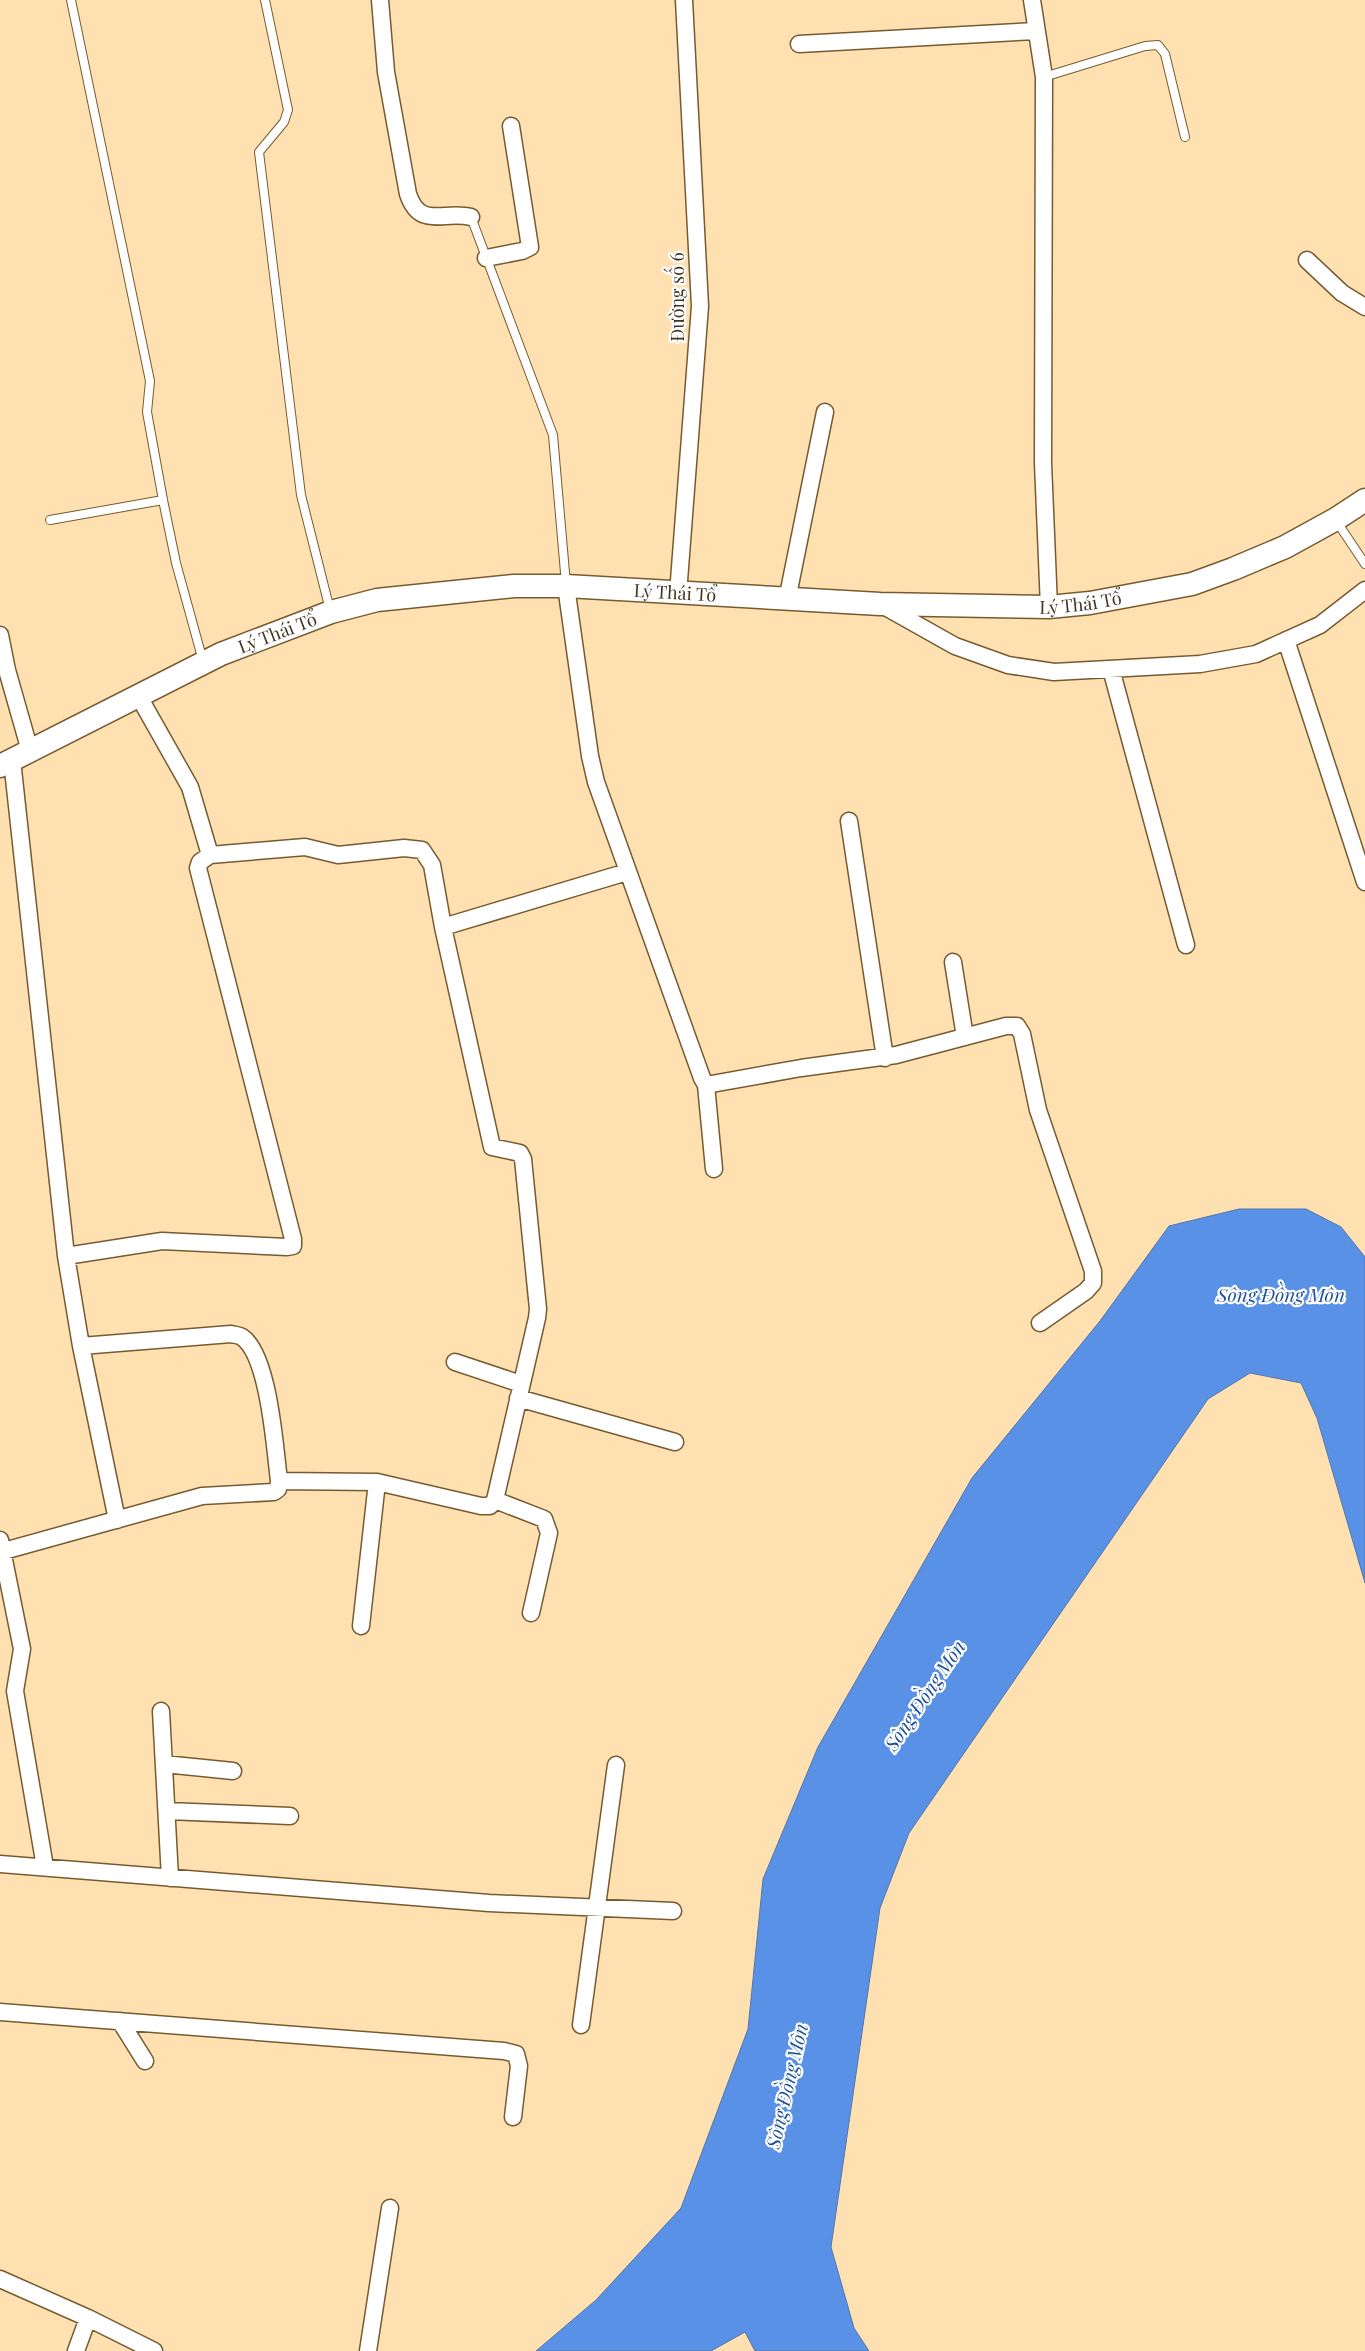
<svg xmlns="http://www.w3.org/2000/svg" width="1365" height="2351" font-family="'Playfair Display',serif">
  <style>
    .water { fill: #5991e6; stroke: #5276ac }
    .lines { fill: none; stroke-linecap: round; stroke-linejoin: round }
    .service-casing { stroke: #765b30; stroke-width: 10 }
    .minor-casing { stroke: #765b30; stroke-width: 19 }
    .secondary-casing { stroke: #765b30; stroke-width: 25 }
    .service { stroke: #fff; stroke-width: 8 }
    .minor { stroke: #fff; stroke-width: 16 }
    .secondary { stroke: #fff; stroke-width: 22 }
    .labels { text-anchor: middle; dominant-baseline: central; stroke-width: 4.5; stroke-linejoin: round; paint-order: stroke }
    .street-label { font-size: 18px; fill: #423623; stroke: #fff }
    .water-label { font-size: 19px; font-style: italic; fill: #1b509c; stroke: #fff }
  </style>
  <rect width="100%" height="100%" fill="#ffe0b1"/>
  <path class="water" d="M 1239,1209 L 1306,1209 L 1341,1227 L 1365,1257 L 1365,1583 L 1317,1418 L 1301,1383 L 1250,1373 L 1208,1399 L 909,1833 L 880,1908 L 831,2247 L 854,2328 L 869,2351 L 755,2351 L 745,2332 L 711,2351 L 536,2351 L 596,2300 L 681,2208 L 748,2029 L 763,1879 L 818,1747 L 972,1478 L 1100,1321 L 1169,1226 Z"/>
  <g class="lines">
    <g class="service-casing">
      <path id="service" d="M 71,0 L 150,381 L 147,412 L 163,500 L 176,563 L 203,661
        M 265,0 L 288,110 L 284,122 L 259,152 L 301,495 L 330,610
        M 1044,77 L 1145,46 L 1158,45 L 1165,54 L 1185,137
        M 471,217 L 553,435 L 566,584
        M 50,520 L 163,500
        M 1337,522 L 1365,564"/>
    </g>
    <g class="minor-casing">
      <path id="minor" d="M 380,0 L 386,72 L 408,194 C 420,230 444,210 471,217
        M 1032,0 L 1044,77 L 1043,463 L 1049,607
        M 799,44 L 1036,31
        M 486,258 L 522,251 L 530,247 L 511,126
        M 1307,260 L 1342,293 L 1365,307
        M 566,586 L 590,756 L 596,782 L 702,1078 L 706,1085 L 714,1169
        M 678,594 L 700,306 L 684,0
        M 787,600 L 825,412
        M 882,605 L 955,646 L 1008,665 L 1054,672 L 1200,664 L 1256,654 L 1320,625 L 1365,590
        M 0,635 L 7,670 L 30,751
        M 1286,640 L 1365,882
        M 1111,669 L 1186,945
        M 138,695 L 190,787 L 210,855
        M 12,760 L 66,1256 L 81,1346 L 117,1520
        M 849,821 L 885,1058
        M 443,927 L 627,872
        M 953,962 L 965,1037
        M 706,1085 L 801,1068 L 896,1055 L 1006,1026 L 1017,1026 L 1022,1034 L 1038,1110 L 1093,1271 L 1093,1283 L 1086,1291 L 1040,1323
        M 66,1256 L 162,1241 L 287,1247 L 293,1246 L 293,1239 L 198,868 L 200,862 L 210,855 L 305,847 L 338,855 L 404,848 L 422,850 L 432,865 L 443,927 L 492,1147 L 520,1153 L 523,1159 L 538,1309 L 537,1318 L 495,1500 L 490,1506 L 481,1506 L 377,1482 L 279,1481
        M 455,1362 L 521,1384
        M 518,1398 L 675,1442
        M 495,1500 L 544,1519 L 549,1533 L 531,1613
        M 0,1540 L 22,1649 L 15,1691 L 45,1867
        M 0,1552 L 202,1496 L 274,1492 L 278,1489 L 279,1481 C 275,1449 269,1355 242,1337 C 239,1335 235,1335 231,1334 L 81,1346
        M 361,1626 L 377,1482
        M 161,1711 L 170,1878
        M 164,1764 L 233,1771
        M 167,1811 L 290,1816
        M 0,1864 L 489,1903 L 673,1911
        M 0,2012 L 504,2051 L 516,2054 L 519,2066 L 513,2117
        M 120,2021 L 145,2061
        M 581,2025 L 616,1765
        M 0,2279 L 88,2318 L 154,2351
        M 76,2351 L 88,2318
        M 368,2351 L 390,2208"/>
    </g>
    <g class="secondary-casing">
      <g id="secondary">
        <path id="s1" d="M 0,766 L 221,654 L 331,612 L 377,600 L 514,586 L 566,586 L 880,604 L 1049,607 L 1090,603 L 1192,584 L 1233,569 L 1285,547 L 1336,519 L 1365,500"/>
      </g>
    </g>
    <use href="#service" class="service"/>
    <use href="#minor" class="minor"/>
    <use href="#secondary" class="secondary"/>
  </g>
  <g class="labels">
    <g class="street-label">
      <text transform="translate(677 297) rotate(-90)">Đường số 6</text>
      <text stroke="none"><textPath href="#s1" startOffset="712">Lý Thái Tổ</textPath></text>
      <text stroke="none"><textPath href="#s1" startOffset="1118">Lý Thái Tổ</textPath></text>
      <text stroke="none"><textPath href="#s1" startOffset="308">Lý Thái Tổ</textPath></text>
    </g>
    <g class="water-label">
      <text x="1281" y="1294">Sông Đồng Môn</text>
      <text transform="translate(924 1695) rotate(-56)">Sông Đồng Môn</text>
      <text transform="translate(786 2086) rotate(-77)">Sông Đồng Môn</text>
    </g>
  </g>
</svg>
